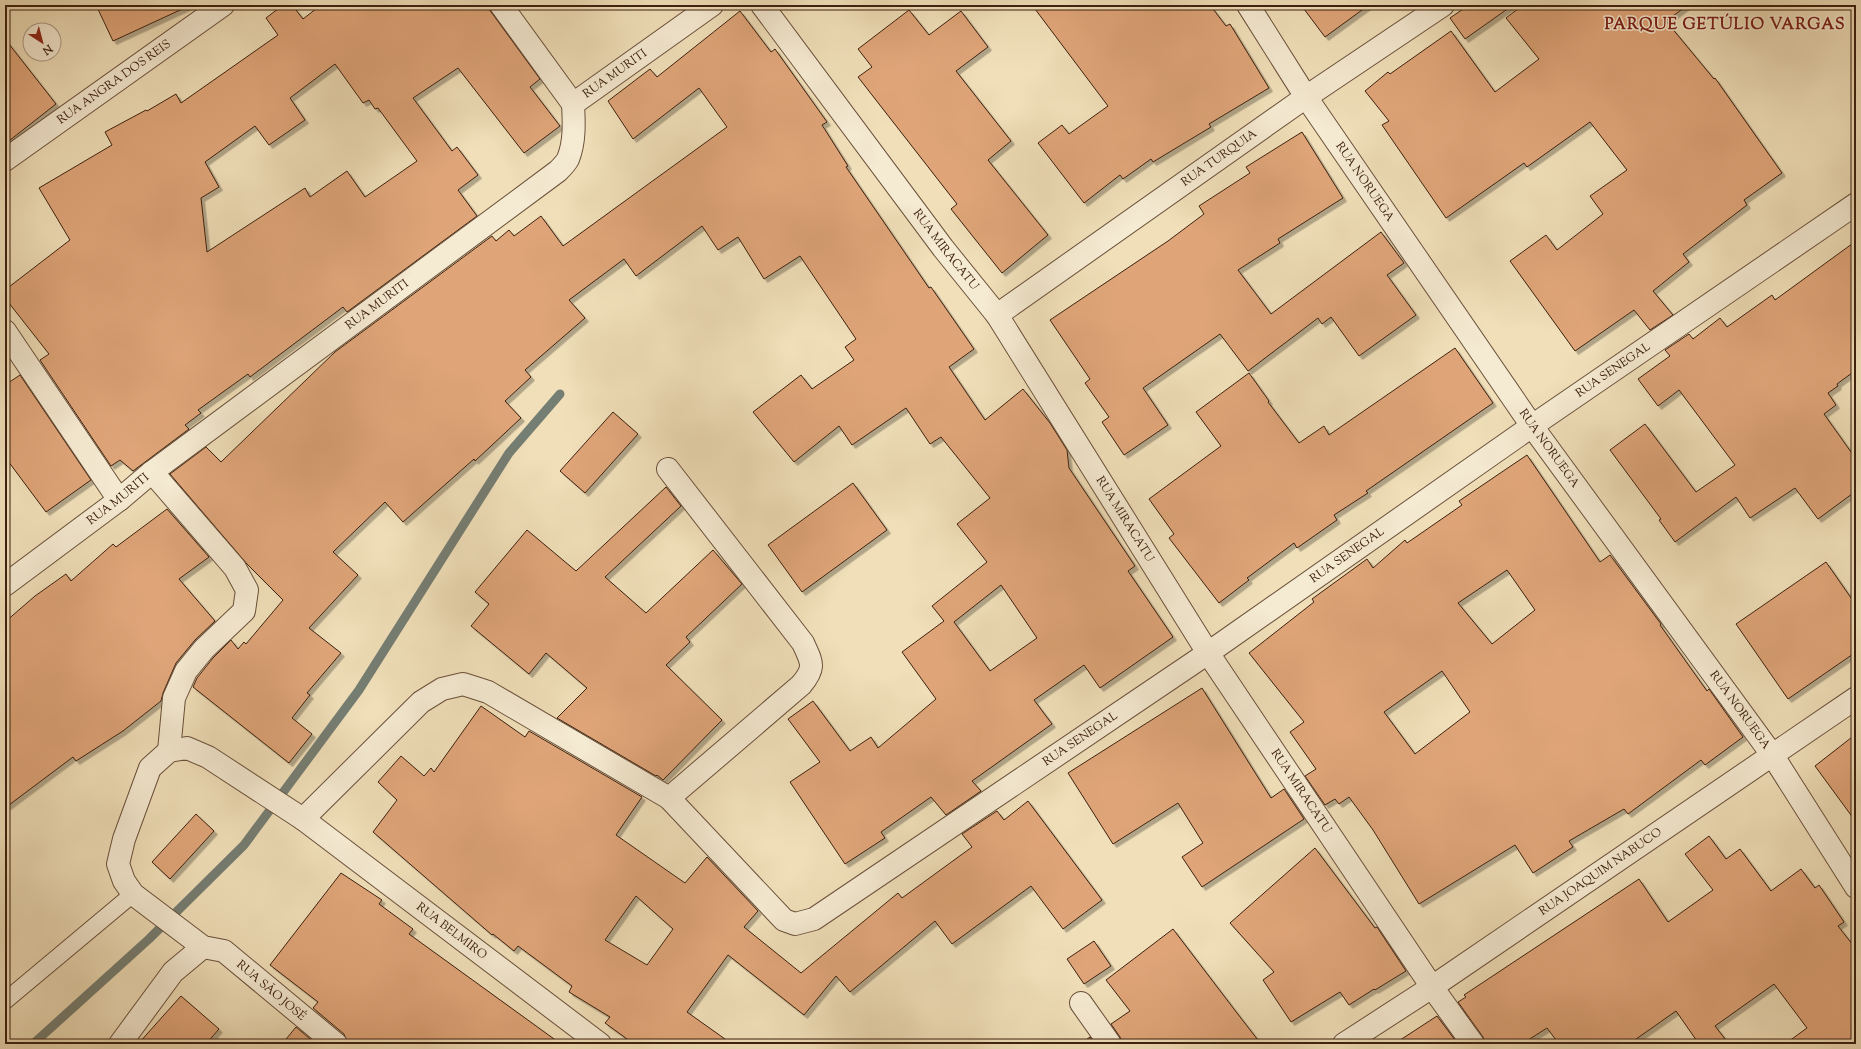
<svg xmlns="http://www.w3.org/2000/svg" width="1861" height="1049" font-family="'Sorts Mill Goudy',serif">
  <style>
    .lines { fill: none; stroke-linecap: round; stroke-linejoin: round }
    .stream { stroke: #757e73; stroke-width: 9 }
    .building { fill: #dfa579; stroke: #3d210f; fill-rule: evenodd; filter: url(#shadow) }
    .lane-casing { stroke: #6a503a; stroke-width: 18 }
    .street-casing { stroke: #6a503a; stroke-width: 24 }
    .lane { stroke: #f5ead2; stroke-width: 16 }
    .street { stroke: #f5ead2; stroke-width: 22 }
    .labels { text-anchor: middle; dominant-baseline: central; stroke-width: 3; stroke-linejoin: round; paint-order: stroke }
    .street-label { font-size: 12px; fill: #3d210f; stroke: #f5ead2 }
    .district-label { font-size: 16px; font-weight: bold; letter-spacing: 1px; fill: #7a1f14; stroke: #f5ead2 }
  </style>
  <defs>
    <filter id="shadow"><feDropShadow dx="3.5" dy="3.5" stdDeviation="0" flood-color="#0004"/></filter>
  </defs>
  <rect width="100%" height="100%" fill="#f0dfb9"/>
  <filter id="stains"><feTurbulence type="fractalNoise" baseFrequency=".005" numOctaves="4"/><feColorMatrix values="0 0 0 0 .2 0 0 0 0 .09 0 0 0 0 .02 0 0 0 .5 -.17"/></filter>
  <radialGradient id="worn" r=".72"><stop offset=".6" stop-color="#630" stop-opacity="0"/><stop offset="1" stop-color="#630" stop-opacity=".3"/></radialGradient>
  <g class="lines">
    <path class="stream" d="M 33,1044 L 149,939 L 244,845 L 359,690 L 509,453 L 560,394"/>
  </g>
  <path class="building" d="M 96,5 L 191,5 L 113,41 Z
    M 283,5 L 292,5 L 303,19 L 321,5 L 486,5 L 540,79 L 530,87 L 560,126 L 524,153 L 458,68 L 413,98 L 452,151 L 457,147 L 478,175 L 458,190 L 477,216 L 347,312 L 343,307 L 250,377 L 248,374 L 198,410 L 201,413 L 185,425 L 189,429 L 133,471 L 120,460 L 111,466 L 40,360 L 49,354 L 5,298 L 5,290 L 70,240 L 39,188 L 112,145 L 105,132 L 146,110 L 147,111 L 176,94 L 181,103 L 278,35 L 266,18 ZM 335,64 L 363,103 L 369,100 L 375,109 L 378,108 L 417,161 L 365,197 L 347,171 L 310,197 L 305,188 L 207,252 L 201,198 L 219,187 L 205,162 L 255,126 L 269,145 L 305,120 L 290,98 Z
    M 1032,5 L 1210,5 L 1226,26 L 1230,24 L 1269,88 L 1209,124 L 1211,127 L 1153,162 L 1151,159 L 1123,179 L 1120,175 L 1084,203 L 1038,143 L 1062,125 L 1069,134 L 1108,106 Z
    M 1301,5 L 1369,5 L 1325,37 Z
    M 1469,5 L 1513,5 L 1465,39 L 1450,18 Z
    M 1523,5 L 1688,5 L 1666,21 L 1714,79 L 1715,78 L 1782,173 L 1744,200 L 1747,205 L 1683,254 L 1689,262 L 1653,291 L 1673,315 L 1650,330 L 1634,310 L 1575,351 L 1510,261 L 1546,235 L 1557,250 L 1603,214 L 1590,196 L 1627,170 L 1590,122 L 1527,167 L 1524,163 L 1446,218 L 1382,125 L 1389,121 L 1365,91 L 1388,72 L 1390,74 L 1451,31 L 1495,92 L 1539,59 L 1506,18 Z
    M 909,10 L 929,35 L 961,11 L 988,47 L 956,71 L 1011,141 L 988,160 L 1048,235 L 1002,273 L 951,209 L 957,204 L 858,77 L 872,67 L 858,49 Z
    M 740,11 L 771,52 L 775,49 L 827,122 L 822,125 L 848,166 L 846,167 L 929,288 L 931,287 L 974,349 L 949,367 L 985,420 L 1023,389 L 1050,423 L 1067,450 L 1069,468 L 1135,566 L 1128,571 L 1173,637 L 1100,688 L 1084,665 L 1034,700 L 1052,724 L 972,781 L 981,791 L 946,815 L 931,797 L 881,832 L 885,838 L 845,864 L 790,782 L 820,762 L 788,719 L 813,701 L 850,751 L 871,737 L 878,748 L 936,699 L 902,652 L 944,621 L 932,606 L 987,562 L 957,524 L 990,498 L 941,437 L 930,444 L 906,408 L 852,445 L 839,426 L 794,462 L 753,412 L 801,375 L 812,389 L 854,360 L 845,347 L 856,339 L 800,256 L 764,279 L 738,237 L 718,250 L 702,226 L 636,276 L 624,259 L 569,300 L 585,318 L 525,370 L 531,377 L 505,401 L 521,418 L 475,461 L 474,459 L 403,522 L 385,502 L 333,552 L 358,575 L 309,628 L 341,653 L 307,693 L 310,695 L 292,718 L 312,734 L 289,763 L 193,687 L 197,678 L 213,658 L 231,640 L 238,649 L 244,642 L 246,644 L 283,600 L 247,564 L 170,474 L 206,447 L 221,462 L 335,352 L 492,236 L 496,241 L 509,230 L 514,236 L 541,216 L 563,246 L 727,127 L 699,88 L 633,139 L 608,101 L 650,69 L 657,77 ZM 1001,585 L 1037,638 L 990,671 L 954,622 Z
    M 5,39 L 56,104 L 5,144 Z
    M 1302,132 L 1343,198 L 1278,239 L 1280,243 L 1238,270 L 1271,314 L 1381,232 L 1404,263 L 1387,275 L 1416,315 L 1359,356 L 1331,317 L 1322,324 L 1318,318 L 1248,371 L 1220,334 L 1143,388 L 1168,425 L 1124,455 L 1102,422 L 1109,417 L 1085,383 L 1090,379 L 1050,320 L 1168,241 L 1204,214 L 1199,206 L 1250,173 L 1246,167 Z
    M 1856,241 L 1856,370 L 1837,384 L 1838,386 L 1828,393 L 1836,405 L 1824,414 L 1856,459 L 1856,491 L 1818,519 L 1795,488 L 1750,518 L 1736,497 L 1675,542 L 1659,520 L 1661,519 L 1610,450 L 1645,424 L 1696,492 L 1735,465 L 1679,390 L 1658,406 L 1638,379 L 1670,356 L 1665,350 L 1689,334 L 1693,339 L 1720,318 L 1727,327 L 1772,295 L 1775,300 Z
    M 1455,348 L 1493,403 L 1366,491 L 1368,493 L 1334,515 L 1337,520 L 1297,548 L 1294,543 L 1247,578 L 1249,580 L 1219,603 L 1169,538 L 1174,534 L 1149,499 L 1221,446 L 1196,412 L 1249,373 L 1269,401 L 1268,402 L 1299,443 L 1324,426 L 1329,435 Z
    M 20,375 L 91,480 L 46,512 L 5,457 L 5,385 Z
    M 613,412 L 638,434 L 585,493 L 560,471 Z
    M 1527,455 L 1600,562 L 1610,555 L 1661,624 L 1660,625 L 1707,691 L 1709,689 L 1743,737 L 1705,765 L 1701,760 L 1628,814 L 1624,809 L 1569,841 L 1573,847 L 1533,873 L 1515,845 L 1419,904 L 1373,830 L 1349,797 L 1339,804 L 1335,799 L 1325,805 L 1305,776 L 1316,769 L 1290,732 L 1304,722 L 1249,653 L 1314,602 L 1312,599 L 1367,559 L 1373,568 L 1405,540 L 1407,543 L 1462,505 L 1459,501 ZM 1507,570 L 1535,610 L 1492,644 L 1458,603 ZM 1442,671 L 1470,712 L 1415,754 L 1384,712 Z
    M 853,483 L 887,530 L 802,592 L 768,545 Z
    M 666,487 L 681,506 L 605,577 L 646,613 L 713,550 L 742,584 L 686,637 L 690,642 L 666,665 L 722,720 L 663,780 L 657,775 L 656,776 L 557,718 L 587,688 L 546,653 L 529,674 L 471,626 L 489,604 L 475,592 L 527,530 L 576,571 Z
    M 167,509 L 209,557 L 179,579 L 215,621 L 195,640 L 176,663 L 163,693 L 161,701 L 123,731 L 76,761 L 73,757 L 5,808 L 5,622 L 35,596 L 66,574 L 71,581 L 113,544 L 116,547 Z
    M 1826,562 L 1856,605 L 1856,652 L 1788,699 L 1736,624 Z
    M 1202,688 L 1271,798 L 1284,789 L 1304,819 L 1202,887 L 1182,857 L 1203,843 L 1178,803 L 1113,844 L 1068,773 Z
    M 481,706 L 525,737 L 529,731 L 642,797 L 616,835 L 685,883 L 707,857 L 758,911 L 744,927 L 801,973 L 898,893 L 902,898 L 972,847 L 962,834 L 997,811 L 1004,820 L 1028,801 L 1102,900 L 1063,929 L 1031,886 L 952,944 L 935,921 L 850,992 L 836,976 L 804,1015 L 728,955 L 687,1012 L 732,1044 L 634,1044 L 605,1023 L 610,1017 L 569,992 L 572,986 L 518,946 L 514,951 L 493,934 L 492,935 L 373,832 L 397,800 L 378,782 L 401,756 L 424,776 L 431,768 L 434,772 ZM 636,896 L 673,929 L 647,965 L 605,940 Z
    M 1856,734 L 1856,822 L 1815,766 Z
    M 196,814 L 214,831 L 170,879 L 152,862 Z
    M 1709,836 L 1726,859 L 1740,849 L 1771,891 L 1801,869 L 1815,888 L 1819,885 L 1844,922 L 1838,926 L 1856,949 L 1856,1044 L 1785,1044 L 1807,1028 L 1774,984 L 1715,1026 L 1729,1044 L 1699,1044 L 1676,1011 L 1629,1044 L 1559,1044 L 1547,1028 L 1522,1044 L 1485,1044 L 1483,1037 L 1458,1002 L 1466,997 L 1464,995 L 1639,879 L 1668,922 L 1713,890 L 1685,854 Z
    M 1315,848 L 1375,928 L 1377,927 L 1406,971 L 1375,990 L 1374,989 L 1349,1005 L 1340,992 L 1291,1022 L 1263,980 L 1274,972 L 1230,923 Z
    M 341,873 L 382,900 L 379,904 L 413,929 L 409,934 L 561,1044 L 348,1044 L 344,1034 L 313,1008 L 318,1002 L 270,965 Z
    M 1173,929 L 1237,1013 L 1261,1044 L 1122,1044 L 1120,1037 L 1111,1024 L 1130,1011 L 1106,980 Z
    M 1094,941 L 1111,966 L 1084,984 L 1067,959 Z
    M 181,996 L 219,1029 L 206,1044 L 138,1044 Z
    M 1437,1016 L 1458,1044 L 1394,1044 Z
    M 296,1027 L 316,1044 L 282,1044 Z
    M 1090,1037 L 1095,1044 L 1080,1044 Z"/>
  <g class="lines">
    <g class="lane-casing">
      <path id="lane" d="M 5,1001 L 133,894"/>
    </g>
    <g class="street-casing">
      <g id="street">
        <path d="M 501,5 L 573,104"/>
        <path id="s1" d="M 762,5 L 943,248 L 997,315 L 1208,653 L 1432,987 L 1473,1044"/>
        <path id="s2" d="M 1248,5 L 1306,97 L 1532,426 L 1773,756 L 1856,887"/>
        <path id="s3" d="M 5,160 L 223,5"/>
        <path id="s4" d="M 997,315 L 1306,97 L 1443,5"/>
        <path d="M 5,331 L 119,500"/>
        <path d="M 668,469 L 803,643 C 812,663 816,667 801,685 L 669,798"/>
        <path d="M 152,472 L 235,568 L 247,590 L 244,611 L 204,649 L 186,671 L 174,698 L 169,751"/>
        <path id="s5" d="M 5,585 L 119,500 L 152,472 L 558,171 C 561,168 566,163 568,159 C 575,142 574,122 573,104 L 712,5"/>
        <path id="s6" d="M 303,819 L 421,702 L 442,689 L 463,684 L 488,692 L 669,798 L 784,920 L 795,924 L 814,919 L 1208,653 L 1532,426 L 1856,204"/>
        <path d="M 1081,1003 L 1110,1044"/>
        <path d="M 120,1044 L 173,972 L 203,947"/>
        <path id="s7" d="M 336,1044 L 224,951 L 203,947 L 133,894 L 124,881 L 118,864 L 124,839 L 150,768 L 169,751 L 187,748 L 208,757 L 303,819 L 600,1044"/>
        <path id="s8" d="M 1344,1044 L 1432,987 L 1856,698"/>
      </g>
    </g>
    <use href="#lane" class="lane"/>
    <use href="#street" class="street"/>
  </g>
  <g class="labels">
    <g class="street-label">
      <text stroke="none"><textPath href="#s5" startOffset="814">RUA MURITI</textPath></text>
      <text stroke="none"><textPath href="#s3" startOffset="134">RUA ANGRA DOS REIS</textPath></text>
      <text stroke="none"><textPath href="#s4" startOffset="272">RUA TURQUIA</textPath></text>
      <text stroke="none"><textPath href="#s2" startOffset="212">RUA NORUEGA</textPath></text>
      <text stroke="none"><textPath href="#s1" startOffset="306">RUA MIRACATU</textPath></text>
      <text stroke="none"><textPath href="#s5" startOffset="466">RUA MURITI</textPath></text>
      <text stroke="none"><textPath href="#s6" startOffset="1617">RUA SENEGAL</textPath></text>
      <text stroke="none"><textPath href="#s2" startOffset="536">RUA NORUEGA</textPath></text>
      <text stroke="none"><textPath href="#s5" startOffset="142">RUA MURITI</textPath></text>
      <text stroke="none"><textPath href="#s1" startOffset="630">RUA MIRACATU</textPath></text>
      <text stroke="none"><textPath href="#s6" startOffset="1293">RUA SENEGAL</textPath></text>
      <text stroke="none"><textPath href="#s2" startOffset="860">RUA NORUEGA</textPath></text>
      <text stroke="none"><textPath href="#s6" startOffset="969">RUA SENEGAL</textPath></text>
      <text stroke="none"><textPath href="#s1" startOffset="954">RUA MIRACATU</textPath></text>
      <text stroke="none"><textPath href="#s8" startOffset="309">RUA JOAQUIM NABUCO</textPath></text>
      <text stroke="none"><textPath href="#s7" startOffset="756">RUA BELMIRO</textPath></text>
      <text transform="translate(271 991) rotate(40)">RUA SÃO JOSÉ</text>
    </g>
    <g class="district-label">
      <text x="1725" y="25">PARQUE GETÚLIO VARGAS</text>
    </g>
  </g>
  <rect width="1861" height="1049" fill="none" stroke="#f0dfb9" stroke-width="20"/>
  <rect x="6" y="6" width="1849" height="1037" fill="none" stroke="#3d210f" stroke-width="2"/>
  <rect x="10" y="10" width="1841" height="1029" fill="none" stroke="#3d210f"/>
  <g transform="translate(42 42) rotate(144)"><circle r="19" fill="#f5ead2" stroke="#ab9a84"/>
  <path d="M0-3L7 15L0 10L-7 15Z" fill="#8f2418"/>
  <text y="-6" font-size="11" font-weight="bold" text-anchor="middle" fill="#3d210f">N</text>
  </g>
  <rect width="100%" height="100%" filter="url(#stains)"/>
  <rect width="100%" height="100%" fill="url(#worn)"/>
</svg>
